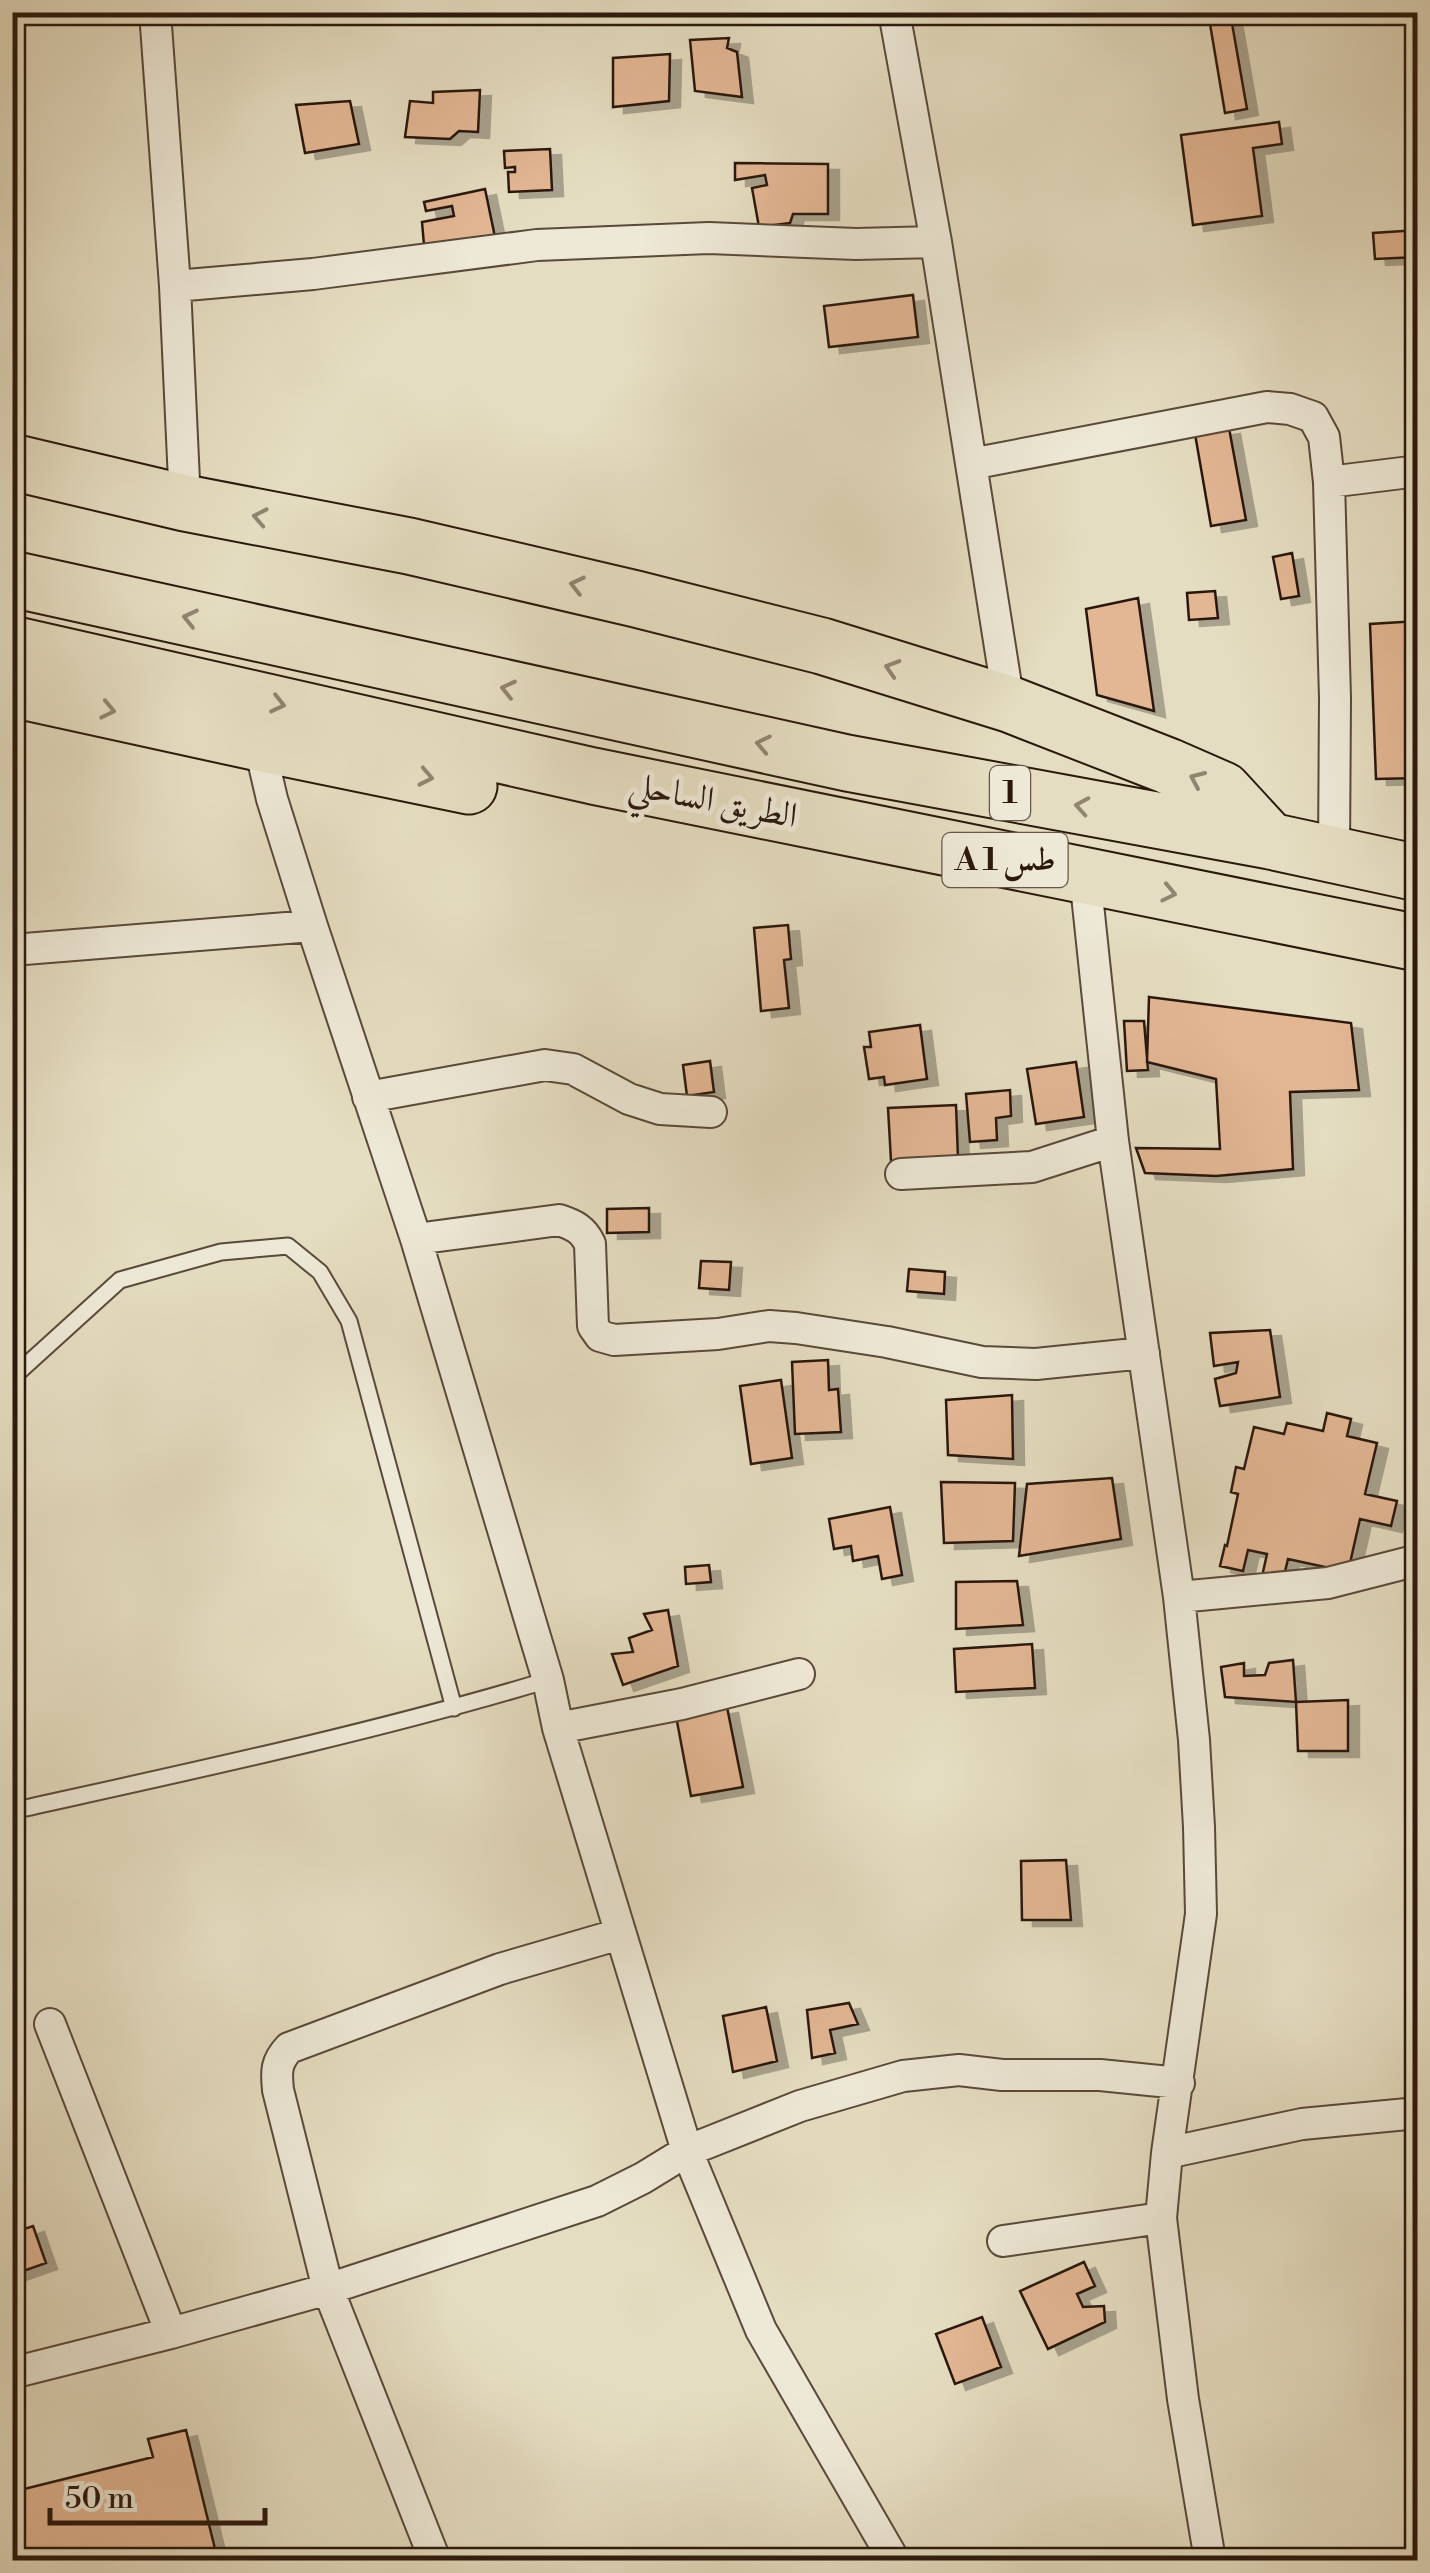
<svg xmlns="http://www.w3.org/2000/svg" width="1430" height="2573" font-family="'Libre Bodoni',Amiri,serif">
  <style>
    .building { fill: #e3b794; stroke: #2b180d; stroke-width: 2.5; filter: url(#shadow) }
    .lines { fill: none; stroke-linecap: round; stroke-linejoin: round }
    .lane-casing { stroke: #5a493a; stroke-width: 19 }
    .street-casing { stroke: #5a493a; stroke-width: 34 }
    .highway-casing { stroke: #2b180d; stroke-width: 59 }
    .lane { stroke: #eee9d7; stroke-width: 15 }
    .street { stroke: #eee9d7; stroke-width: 30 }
    .highway { stroke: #e5ddc1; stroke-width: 55 }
    .oneway { stroke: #918470 }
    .labels { text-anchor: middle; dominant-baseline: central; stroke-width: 10; stroke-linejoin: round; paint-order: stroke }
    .shield { fill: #eee9d7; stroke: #66574a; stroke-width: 2.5 }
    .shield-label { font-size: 32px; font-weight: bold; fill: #2b180d }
    .street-label { font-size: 35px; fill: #2b180d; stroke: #eee9d7 }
  </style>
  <defs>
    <filter id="shadow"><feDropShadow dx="11" dy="6" stdDeviation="0" flood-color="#0004"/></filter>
  </defs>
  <rect width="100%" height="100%" fill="#e5ddc1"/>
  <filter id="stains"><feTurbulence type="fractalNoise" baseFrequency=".002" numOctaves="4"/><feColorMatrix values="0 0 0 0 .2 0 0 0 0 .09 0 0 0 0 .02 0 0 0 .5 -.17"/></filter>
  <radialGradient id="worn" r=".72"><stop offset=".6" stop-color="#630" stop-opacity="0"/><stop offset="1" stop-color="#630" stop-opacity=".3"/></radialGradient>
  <path class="building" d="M 1208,12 L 1230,12 L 1247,109 L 1225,113 Z
    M 729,38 L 727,48 L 737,52 L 742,97 L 695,91 L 690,40 Z
    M 670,54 L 669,101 L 613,107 L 613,58 Z
    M 480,90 L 478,132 L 459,131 L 450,139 L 405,137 L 410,101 L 433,103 L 433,92 Z
    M 350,101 L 359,144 L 305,153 L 296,105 Z
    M 1279,122 L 1282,144 L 1253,148 L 1262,216 L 1193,225 L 1181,135 Z
    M 550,149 L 552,190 L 509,192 L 508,172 L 515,172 L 515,167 L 505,168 L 504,151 Z
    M 735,163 L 828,164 L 828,214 L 793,214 L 790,223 L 759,227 L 752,188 L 767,185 L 765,175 L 735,180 Z
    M 485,189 L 495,237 L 424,245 L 422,222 L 454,216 L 452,206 L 426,211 L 424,202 Z
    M 1418,230 L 1418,257 L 1375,259 L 1373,233 Z
    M 913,295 L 918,337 L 829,347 L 824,306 Z
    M 1229,428 L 1246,520 L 1211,526 L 1195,434 Z
    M 1292,553 L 1299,596 L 1281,599 L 1273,557 Z
    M 1215,591 L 1218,618 L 1189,620 L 1187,593 Z
    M 1138,598 L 1154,711 L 1097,695 L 1086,609 Z
    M 1418,621 L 1418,778 L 1376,779 L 1370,624 Z
    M 788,925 L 791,959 L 784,960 L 789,1008 L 761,1011 L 754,928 Z
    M 1149,997 L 1351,1023 L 1359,1090 L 1290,1092 L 1293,1169 L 1216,1176 L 1145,1173 L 1136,1148 L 1220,1149 L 1216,1079 L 1147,1062 Z
    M 1124,1021 L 1144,1021 L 1148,1070 L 1127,1071 Z
    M 920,1025 L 927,1079 L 885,1085 L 884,1077 L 869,1079 L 864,1047 L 871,1047 L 869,1032 Z
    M 710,1061 L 714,1092 L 687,1096 L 683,1065 Z
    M 1076,1062 L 1084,1117 L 1036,1124 L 1027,1069 Z
    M 1010,1090 L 1011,1116 L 996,1118 L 997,1140 L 970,1142 L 966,1094 Z
    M 956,1105 L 958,1158 L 891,1161 L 888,1108 Z
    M 649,1208 L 649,1232 L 607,1233 L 607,1209 Z
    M 701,1261 L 731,1262 L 729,1290 L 699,1288 Z
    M 909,1269 L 945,1272 L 944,1294 L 907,1291 Z
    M 1270,1330 L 1280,1397 L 1220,1406 L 1215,1379 L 1236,1373 L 1238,1362 L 1214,1366 L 1210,1333 Z
    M 828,1360 L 829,1390 L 838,1389 L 841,1432 L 795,1434 L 792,1362 Z
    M 781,1380 L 792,1458 L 751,1464 L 740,1386 Z
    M 1012,1395 L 1013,1459 L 948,1455 L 946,1400 Z
    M 1327,1413 L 1351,1419 L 1347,1436 L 1377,1443 L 1365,1494 L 1397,1501 L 1391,1526 L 1360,1519 L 1348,1572 L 1288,1559 L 1284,1576 L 1263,1572 L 1267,1554 L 1248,1550 L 1243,1571 L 1220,1566 L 1225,1545 L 1227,1546 L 1238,1494 L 1231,1492 L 1236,1467 L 1244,1469 L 1254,1427 L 1284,1434 L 1287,1423 L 1323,1431 Z
    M 1112,1478 L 1121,1539 L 1019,1556 L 1027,1484 Z
    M 941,1482 L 1015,1483 L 1013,1541 L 944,1543 Z
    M 890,1507 L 902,1575 L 882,1579 L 878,1556 L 853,1561 L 851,1546 L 834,1549 L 829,1519 Z
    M 709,1565 L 711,1582 L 686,1584 L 685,1567 Z
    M 1017,1581 L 1023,1625 L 956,1629 L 956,1582 Z
    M 668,1610 L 678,1666 L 623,1685 L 612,1654 L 633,1652 L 629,1638 L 652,1630 L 644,1614 Z
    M 1032,1644 L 1035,1688 L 956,1692 L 954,1649 Z
    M 1293,1660 L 1296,1702 L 1225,1697 L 1221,1667 L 1244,1663 L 1244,1676 L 1265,1675 L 1269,1663 Z
    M 1348,1700 L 1348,1751 L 1298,1751 L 1296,1702 Z
    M 727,1707 L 743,1787 L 691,1796 L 676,1716 Z
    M 1066,1860 L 1071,1920 L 1022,1920 L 1021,1861 Z
    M 849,2003 L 858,2024 L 830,2030 L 835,2053 L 812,2058 L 807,2010 Z
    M 766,2007 L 777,2061 L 733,2072 L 723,2016 Z
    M 33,2226 L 46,2263 L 12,2275 L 12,2233 Z
    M 1084,2262 L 1095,2286 L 1077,2294 L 1083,2307 L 1104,2306 L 1105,2322 L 1048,2349 L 1020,2291 Z
    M 982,2317 L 1001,2367 L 955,2384 L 936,2334 Z
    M 186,2430 L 216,2553 L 184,2560 L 12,2560 L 12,2492 L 153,2457 L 148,2439 Z"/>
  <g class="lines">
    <g class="lane-casing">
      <path id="lane" d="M 12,1378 L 120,1280 L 221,1252 L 288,1246 L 320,1272 L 349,1321 L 454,1708
        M 12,1811 C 192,1771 372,1733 548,1680"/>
    </g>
    <g class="street-casing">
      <path id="street" d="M 155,12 L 175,286 L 185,503
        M 894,12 L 936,242 L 1009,704
        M 175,286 L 313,274 L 537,245 L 709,238 L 856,244 L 936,242
        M 971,464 L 1267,407 L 1290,409 L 1313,417 L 1324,437 L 1329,482 L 1335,698 L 1334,854
        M 1329,482 L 1418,471
        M 259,743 L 272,799 L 312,926 L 416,1239 L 548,1680 L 558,1728 L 687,2151 L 761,2330 L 894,2560
        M 12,950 L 312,926
        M 368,1097 L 545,1065 L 573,1069 L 629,1099 L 660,1109 L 711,1112
        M 901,1174 L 1032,1167 L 1113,1141
        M 416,1239 L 559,1220 C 574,1225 583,1229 590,1244 L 593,1326 L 600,1336 L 614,1340 L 718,1334 L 769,1326 L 796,1328 L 887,1342 L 982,1362 L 1036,1364 L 1144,1353
        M 1179,1597 L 1328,1583 L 1418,1560
        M 558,1728 L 682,1704 L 799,1674
        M 50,2024 L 171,2333
        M 1167,2153 L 1302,2124 L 1418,2113
        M 1161,2218 L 1183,2399 L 1210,2560
        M 1003,2241 L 1161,2218 L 1167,2153 L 1201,1914 L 1199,1827 L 1194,1740 L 1179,1597 L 1113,1141 L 1085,876
        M 12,2373 L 171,2333 L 328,2289 L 597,2201 L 643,2178 L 687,2151 L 800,2106 L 903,2076 L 959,2070 L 1002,2075 L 1100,2075 L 1179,2083
        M 435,2560 L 328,2289 L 278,2090 C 276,2071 276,2062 289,2048 L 500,1969 L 620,1934"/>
    </g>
    <g class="highway-casing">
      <path id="highway" d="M 12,462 L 185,503 L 409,546 L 636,599 L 822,646 L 1009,704 L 1168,766 L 1223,790 L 1270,841
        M 12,579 L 847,763 L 1270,841 L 1418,873
        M 12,644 L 593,776 L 1418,943
        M 12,689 L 259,743 L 469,786"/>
    </g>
    <use href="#lane" class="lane"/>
    <use href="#street" class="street"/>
    <use href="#highway" class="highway"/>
  </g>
  <defs><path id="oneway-chevron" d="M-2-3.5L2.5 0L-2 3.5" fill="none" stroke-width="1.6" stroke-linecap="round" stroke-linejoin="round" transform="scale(2.5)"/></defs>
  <g class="oneway">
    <use href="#oneway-chevron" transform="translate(260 517) rotate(-169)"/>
    <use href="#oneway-chevron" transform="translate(577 585) rotate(-167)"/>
    <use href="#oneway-chevron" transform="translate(190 618) rotate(-167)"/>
    <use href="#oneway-chevron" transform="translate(892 668) rotate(-163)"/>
    <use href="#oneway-chevron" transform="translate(508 689) rotate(-167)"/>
    <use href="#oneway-chevron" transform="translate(278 704) rotate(13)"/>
    <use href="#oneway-chevron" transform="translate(108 710) rotate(12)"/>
    <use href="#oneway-chevron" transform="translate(763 744) rotate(-168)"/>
    <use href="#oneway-chevron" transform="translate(426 777) rotate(11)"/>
    <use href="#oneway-chevron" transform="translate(1197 779) rotate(-156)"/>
    <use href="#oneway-chevron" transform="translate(1082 806) rotate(-170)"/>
    <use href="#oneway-chevron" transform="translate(1169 893) rotate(12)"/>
  </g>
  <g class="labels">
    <g class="shield">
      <rect x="990" y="766" width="40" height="54" rx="8"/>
      <rect x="942.5" y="833" width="125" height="54" rx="8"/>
    </g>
    <g class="shield-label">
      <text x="1010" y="793">1</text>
      <text x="1005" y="860">A 1 طس</text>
    </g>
    <g class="street-label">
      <text transform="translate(713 801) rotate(11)">الطريق الساحلي</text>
    </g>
  </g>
  <rect width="1430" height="2573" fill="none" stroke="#e5ddc1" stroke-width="50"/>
  <rect x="15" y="15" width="1400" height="2543" fill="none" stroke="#2b180d" stroke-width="5"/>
  <rect x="25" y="25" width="1380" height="2523" fill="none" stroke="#2b180d" stroke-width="2.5"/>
  <path d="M50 2508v15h215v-15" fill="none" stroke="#2b180d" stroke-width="5"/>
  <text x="65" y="2508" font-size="30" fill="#2b180d" stroke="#eee9d7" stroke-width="8" paint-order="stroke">50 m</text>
  <rect width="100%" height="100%" filter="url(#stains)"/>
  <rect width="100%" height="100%" fill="url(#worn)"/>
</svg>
